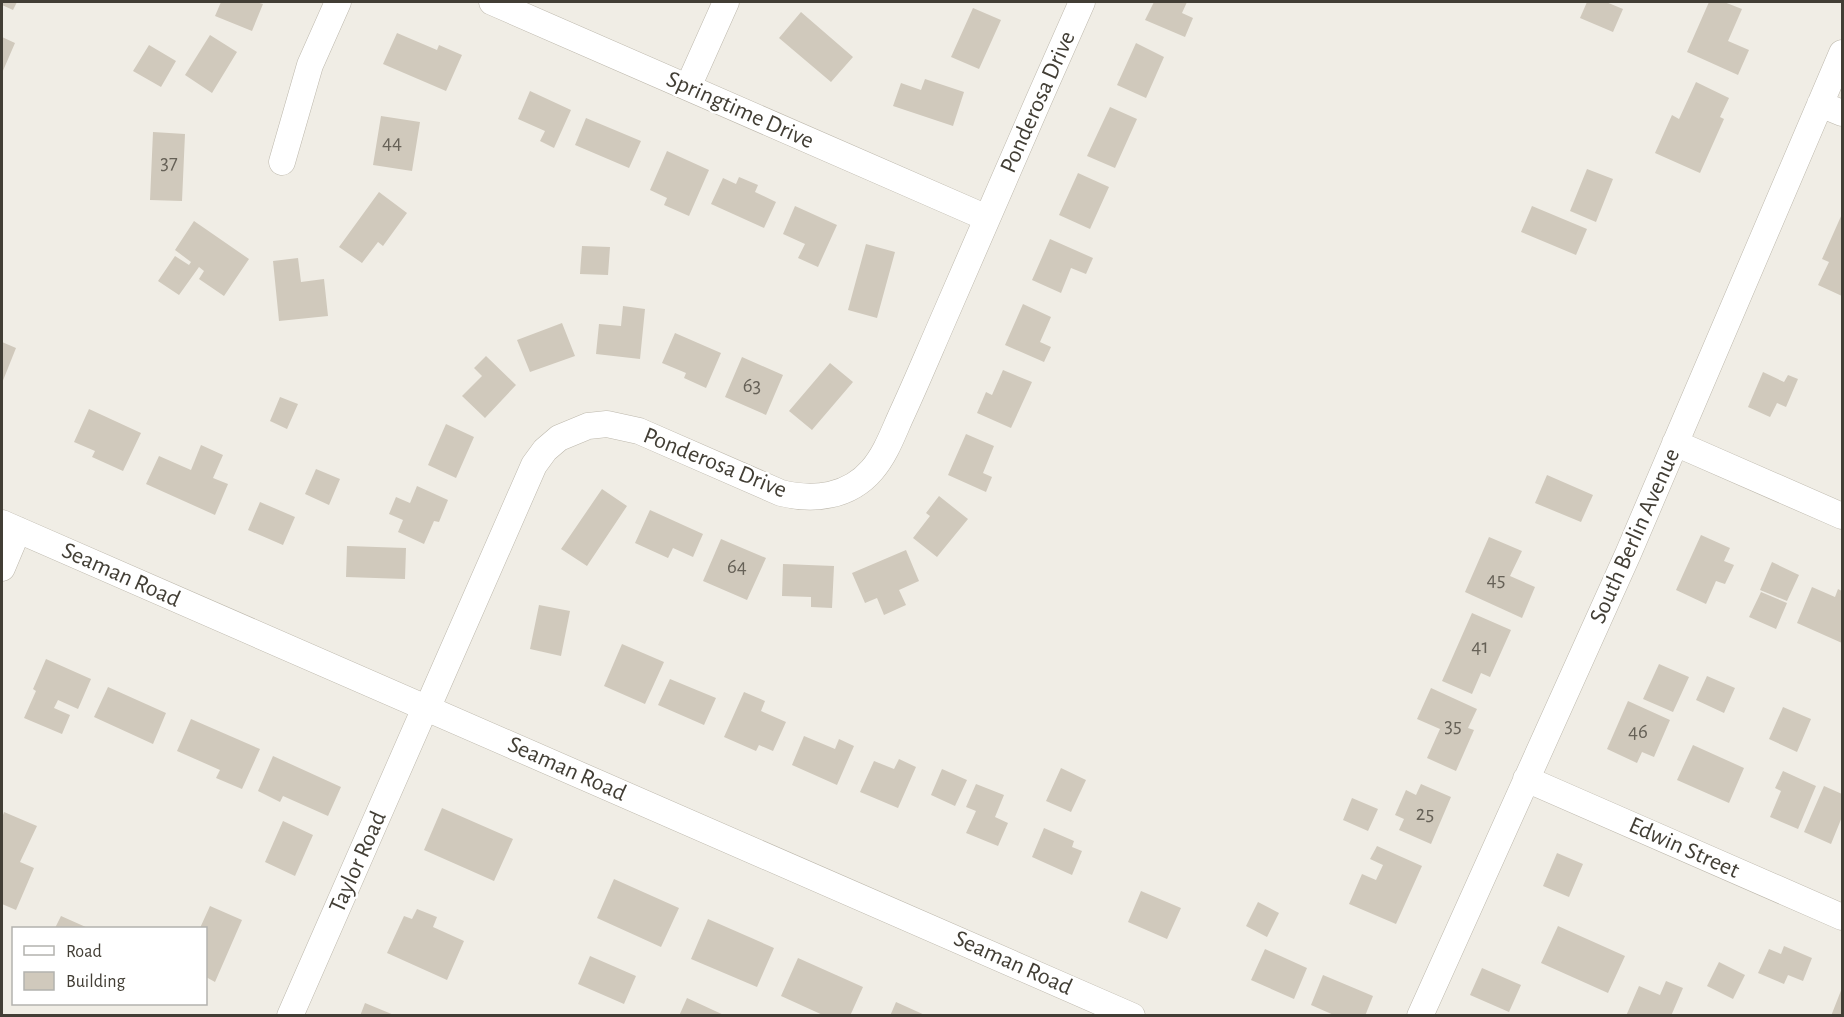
<svg xmlns="http://www.w3.org/2000/svg" width="1844" height="1017" font-family="'Alegreya Sans',sans-serif">
  <style>
    .building { fill: #d0c9bc }
    .lines { fill: none; stroke-linecap: round; stroke-linejoin: round }
    .minor-casing { stroke: #bdb8ac; stroke-width: 27 }
    .minor { stroke: #fff; stroke-width: 26 }
    .labels { text-anchor: middle; dominant-baseline: central; stroke-width: 5; stroke-linejoin: round; paint-order: stroke }
    .number-label { font-size: 21px; fill: #666157 }
    .street-label { font-size: 24px; fill: #423e35; stroke: #fff }
  </style>
  <rect width="100%" height="100%" fill="#f0ede5"/>
  <path class="building" d="M 2,2 L 17,2 L 13,10 L 2,5 Z
    M 221,2 L 256,2 L 263,4 L 252,31 L 215,16 Z
    M 1154,2 L 1187,2 L 1182,13 L 1193,18 L 1185,37 L 1145,20 Z
    M 1587,2 L 1606,2 L 1623,9 L 1613,32 L 1580,18 Z
    M 1709,2 L 1724,2 L 1742,9 L 1728,41 L 1749,50 L 1738,75 L 1687,52 Z
    M 973,8 L 1001,20 L 979,69 L 951,57 Z
    M 801,12 L 853,57 L 831,82 L 779,38 Z
    M 397,33 L 437,50 L 439,45 L 462,55 L 446,91 L 383,64 Z
    M 210,35 L 237,52 L 212,93 L 185,75 Z
    M 2,37 L 15,43 L 2,73 Z
    M 1136,43 L 1164,57 L 1146,98 L 1117,85 Z
    M 149,45 L 176,61 L 161,87 L 133,71 Z
    M 925,79 L 964,92 L 953,126 L 893,106 L 901,83 L 921,90 Z
    M 1696,82 L 1729,98 L 1720,117 L 1724,119 L 1700,173 L 1655,153 L 1672,115 L 1679,119 Z
    M 530,91 L 571,110 L 554,148 L 540,141 L 545,131 L 518,119 Z
    M 1110,107 L 1137,119 L 1115,168 L 1087,156 Z
    M 381,116 L 420,122 L 412,171 L 373,165 Z
    M 586,118 L 641,141 L 629,168 L 575,145 Z
    M 153,132 L 185,134 L 182,201 L 150,200 Z
    M 667,151 L 709,170 L 689,216 L 664,205 L 667,198 L 650,190 Z
    M 1587,169 L 1613,179 L 1596,222 L 1570,211 Z
    M 1078,173 L 1109,187 L 1090,229 L 1059,215 Z
    M 739,177 L 758,185 L 755,192 L 776,202 L 764,228 L 711,204 L 723,178 L 736,184 Z
    M 379,192 L 407,213 L 383,246 L 378,242 L 362,263 L 339,247 Z
    M 795,206 L 837,225 L 818,267 L 798,258 L 805,244 L 783,234 Z
    M 1532,206 L 1587,229 L 1576,255 L 1521,232 Z
    M 1842,214 L 1842,296 L 1818,285 L 1829,262 L 1822,259 Z
    M 194,221 L 249,259 L 224,296 L 199,279 L 204,271 L 199,267 L 179,295 L 158,281 L 175,256 L 189,265 L 191,262 L 175,250 Z
    M 1050,239 L 1093,258 L 1086,274 L 1071,268 L 1061,293 L 1032,280 Z
    M 866,244 L 895,252 L 877,318 L 848,310 Z
    M 582,246 L 610,247 L 608,275 L 580,274 Z
    M 298,258 L 301,282 L 324,279 L 328,316 L 279,321 L 273,261 Z
    M 1023,304 L 1051,317 L 1040,342 L 1051,347 L 1044,362 L 1005,345 Z
    M 623,306 L 645,309 L 640,359 L 596,354 L 599,324 L 621,326 Z
    M 562,323 L 575,356 L 530,372 L 517,340 Z
    M 675,333 L 721,353 L 706,388 L 684,378 L 686,373 L 662,363 Z
    M 2,342 L 16,348 L 2,383 Z
    M 486,356 L 516,385 L 485,418 L 462,396 L 482,376 L 474,368 Z
    M 742,357 L 783,375 L 766,415 L 725,397 Z
    M 830,363 L 853,382 L 812,430 L 789,411 Z
    M 1003,370 L 1032,382 L 1011,428 L 977,413 L 986,392 L 992,395 Z
    M 1763,372 L 1784,382 L 1788,375 L 1798,379 L 1786,407 L 1777,403 L 1770,417 L 1748,407 Z
    M 280,397 L 298,404 L 287,429 L 270,421 Z
    M 89,409 L 141,433 L 123,471 L 92,457 L 95,451 L 74,442 Z
    M 446,424 L 474,437 L 456,478 L 428,465 Z
    M 966,434 L 994,446 L 983,473 L 992,477 L 986,492 L 948,475 Z
    M 201,445 L 223,455 L 213,478 L 228,484 L 215,515 L 146,484 L 159,456 L 191,470 Z
    M 316,469 L 340,479 L 329,505 L 305,494 Z
    M 1547,475 L 1593,495 L 1581,522 L 1535,503 Z
    M 417,486 L 448,500 L 439,522 L 434,521 L 424,544 L 398,532 L 403,520 L 389,514 L 396,497 L 410,503 Z
    M 602,489 L 627,506 L 587,566 L 561,549 Z
    M 939,496 L 968,519 L 937,557 L 913,538 L 930,516 L 926,513 Z
    M 260,502 L 295,517 L 283,545 L 248,530 Z
    M 650,510 L 703,534 L 693,557 L 673,548 L 668,558 L 635,543 Z
    M 1701,535 L 1730,548 L 1724,561 L 1734,565 L 1725,584 L 1716,581 L 1706,604 L 1676,590 Z
    M 1489,537 L 1522,551 L 1510,576 L 1535,587 L 1522,618 L 1465,592 Z
    M 721,539 L 766,558 L 747,600 L 703,581 Z
    M 347,546 L 406,548 L 405,579 L 346,577 Z
    M 906,550 L 919,581 L 899,590 L 906,605 L 884,615 L 877,598 L 865,603 L 852,573 Z
    M 1772,562 L 1799,575 L 1787,601 L 1760,590 Z
    M 783,564 L 834,566 L 832,608 L 811,607 L 811,597 L 782,596 Z
    M 1812,587 L 1835,597 L 1838,589 L 1842,591 L 1842,643 L 1797,623 Z
    M 1761,592 L 1787,603 L 1776,629 L 1749,617 Z
    M 539,605 L 570,611 L 561,656 L 530,649 Z
    M 1472,613 L 1511,630 L 1490,677 L 1481,673 L 1472,694 L 1442,681 Z
    M 622,644 L 664,662 L 645,704 L 604,686 Z
    M 46,659 L 91,679 L 78,709 L 58,700 L 54,708 L 70,715 L 62,734 L 24,718 L 36,691 L 33,689 Z
    M 1659,664 L 1689,677 L 1673,712 L 1643,699 Z
    M 1707,676 L 1735,688 L 1724,713 L 1696,700 Z
    M 670,679 L 716,698 L 704,725 L 658,705 Z
    M 108,687 L 166,713 L 153,744 L 94,717 Z
    M 1431,688 L 1477,709 L 1468,728 L 1474,730 L 1456,771 L 1427,758 L 1440,729 L 1417,719 Z
    M 744,692 L 765,701 L 761,711 L 786,722 L 773,751 L 759,745 L 756,751 L 724,737 Z
    M 1628,701 L 1670,720 L 1654,757 L 1642,752 L 1637,763 L 1607,749 Z
    M 1783,707 L 1811,719 L 1797,752 L 1769,739 Z
    M 191,719 L 260,749 L 242,789 L 216,778 L 220,770 L 177,751 Z
    M 804,736 L 835,749 L 839,739 L 854,746 L 837,785 L 792,765 Z
    M 1693,745 L 1744,768 L 1729,803 L 1677,780 Z
    M 273,756 L 341,787 L 328,816 L 283,796 L 280,802 L 258,791 Z
    M 899,759 L 916,767 L 898,808 L 860,792 L 874,761 L 894,769 Z
    M 1061,768 L 1086,780 L 1071,812 L 1046,801 Z
    M 942,769 L 967,780 L 955,806 L 931,795 Z
    M 1783,771 L 1816,786 L 1798,829 L 1770,817 L 1781,791 L 1775,788 Z
    M 976,784 L 1004,795 L 995,817 L 1008,823 L 998,846 L 966,833 L 976,811 L 966,807 Z
    M 1421,784 L 1451,797 L 1431,844 L 1399,830 L 1404,819 L 1395,815 L 1406,790 L 1416,795 Z
    M 1824,786 L 1842,794 L 1842,817 L 1831,844 L 1804,832 Z
    M 1352,798 L 1378,809 L 1368,831 L 1343,820 Z
    M 442,808 L 513,839 L 494,881 L 424,850 Z
    M 4,812 L 37,826 L 20,862 L 34,868 L 16,910 L 2,904 L 2,818 Z
    M 283,821 L 313,835 L 295,876 L 265,862 Z
    M 1044,828 L 1074,841 L 1072,847 L 1082,851 L 1072,875 L 1032,857 Z
    M 1377,846 L 1422,866 L 1396,924 L 1349,904 L 1362,874 L 1376,880 L 1383,865 L 1370,859 Z
    M 1557,853 L 1583,864 L 1569,897 L 1543,886 Z
    M 614,879 L 679,908 L 661,947 L 597,918 Z
    M 1141,891 L 1181,908 L 1167,939 L 1128,922 Z
    M 1258,902 L 1279,913 L 1267,937 L 1246,926 Z
    M 210,906 L 242,920 L 215,982 L 206,977 L 206,928 L 200,928 Z
    M 417,909 L 437,917 L 433,927 L 464,941 L 447,980 L 387,953 L 404,916 L 412,919 Z
    M 61,916 L 88,928 L 55,928 Z
    M 708,919 L 774,948 L 757,987 L 691,959 Z
    M 1558,926 L 1625,956 L 1608,993 L 1541,963 Z
    M 1784,946 L 1812,958 L 1803,981 L 1788,975 L 1784,984 L 1758,973 L 1769,949 L 1781,954 Z
    M 1265,949 L 1307,968 L 1294,999 L 1251,980 Z
    M 590,956 L 636,976 L 624,1004 L 578,984 Z
    M 798,958 L 863,987 L 850,1016 L 825,1016 L 781,996 Z
    M 1719,962 L 1745,975 L 1733,999 L 1707,986 Z
    M 1482,968 L 1521,985 L 1509,1012 L 1470,995 Z
    M 1323,975 L 1373,996 L 1365,1016 L 1336,1016 L 1311,1005 Z
    M 1666,981 L 1683,988 L 1671,1016 L 1626,1016 L 1639,986 L 1660,995 Z
    M 1842,988 L 1842,1016 L 1831,1016 Z
    M 687,998 L 726,1016 L 679,1016 Z
    M 896,1002 L 927,1016 L 890,1016 Z
    M 365,1003 L 394,1015 L 394,1016 L 360,1016 Z"/>
  <g class="lines">
    <g class="minor-casing">
      <path id="minor" d="M 492,2 L 987,218
        M 688,87 L 726,2
        M 1820,104 L 1842,113
        M 282,162 L 310,65 L 338,2
        M 1675,443 L 1842,516
        M 2,523 L 1132,1016
        M 2,568 L 18,530
        M 427,709 L 534,465 L 545,450 L 559,438 L 588,426 L 607,424 L 639,431 L 781,493 C 814,501 849,497 872,470 C 885,455 892,436 900,418 C 914,388 927,357 940,327 C 987,218 1034,110 1082,2
        M 1526,779 L 1842,917
        M 290,1016 L 425,708
        M 1420,1016 L 1628,554 L 1842,53"/>
    </g>
    <use href="#minor" class="minor"/>
  </g>
  <g class="labels">
    <g class="number-label">
      <text x="392" y="142">44</text>
      <text x="169" y="162">37</text>
      <text x="752" y="385">63</text>
      <text x="737" y="566">64</text>
      <text x="1496" y="579">45</text>
      <text x="1480" y="646">41</text>
      <text x="1453" y="725">35</text>
      <text x="1638" y="731">46</text>
      <text x="1425" y="813">25</text>
    </g>
    <g class="street-label">
      <text transform="translate(1038 102) rotate(-66)">Ponderosa Drive</text>
      <text transform="translate(740 110) rotate(24)">Springtime Drive</text>
      <text transform="translate(715 463) rotate(22)">Ponderosa Drive</text>
      <text transform="translate(1635 536) rotate(-66)">South Berlin Avenue</text>
      <text transform="translate(121 575) rotate(24)">Seaman Road</text>
      <text transform="translate(567 769) rotate(24)">Seaman Road</text>
      <text transform="translate(1684 848) rotate(24)">Edwin Street</text>
      <text transform="translate(358 862) rotate(-66)">Taylor Road</text>
      <text transform="translate(1013 963) rotate(24)">Seaman Road</text>
    </g>
  </g>
  <rect width="1844" height="1017" fill="none" stroke="#423e35" stroke-width="6"/>
  <rect x="12" y="927" width="195" height="78" fill="#ffffff" stroke="#b3b2ae" stroke-width="1.5"/>
  <rect x="24" y="946" width="30" height="9" fill="#ffffff" stroke="#b3b2ae" stroke-width="1.5"/>
  <text x="66" y="957" font-size="18" fill="#423e35">Road</text>
  <rect x="24" y="972" width="30" height="18" fill="#d0c9bc" stroke="#b3b2ae" stroke-width="1.5"/>
  <text x="66" y="987" font-size="18" fill="#423e35">Building</text>
</svg>
